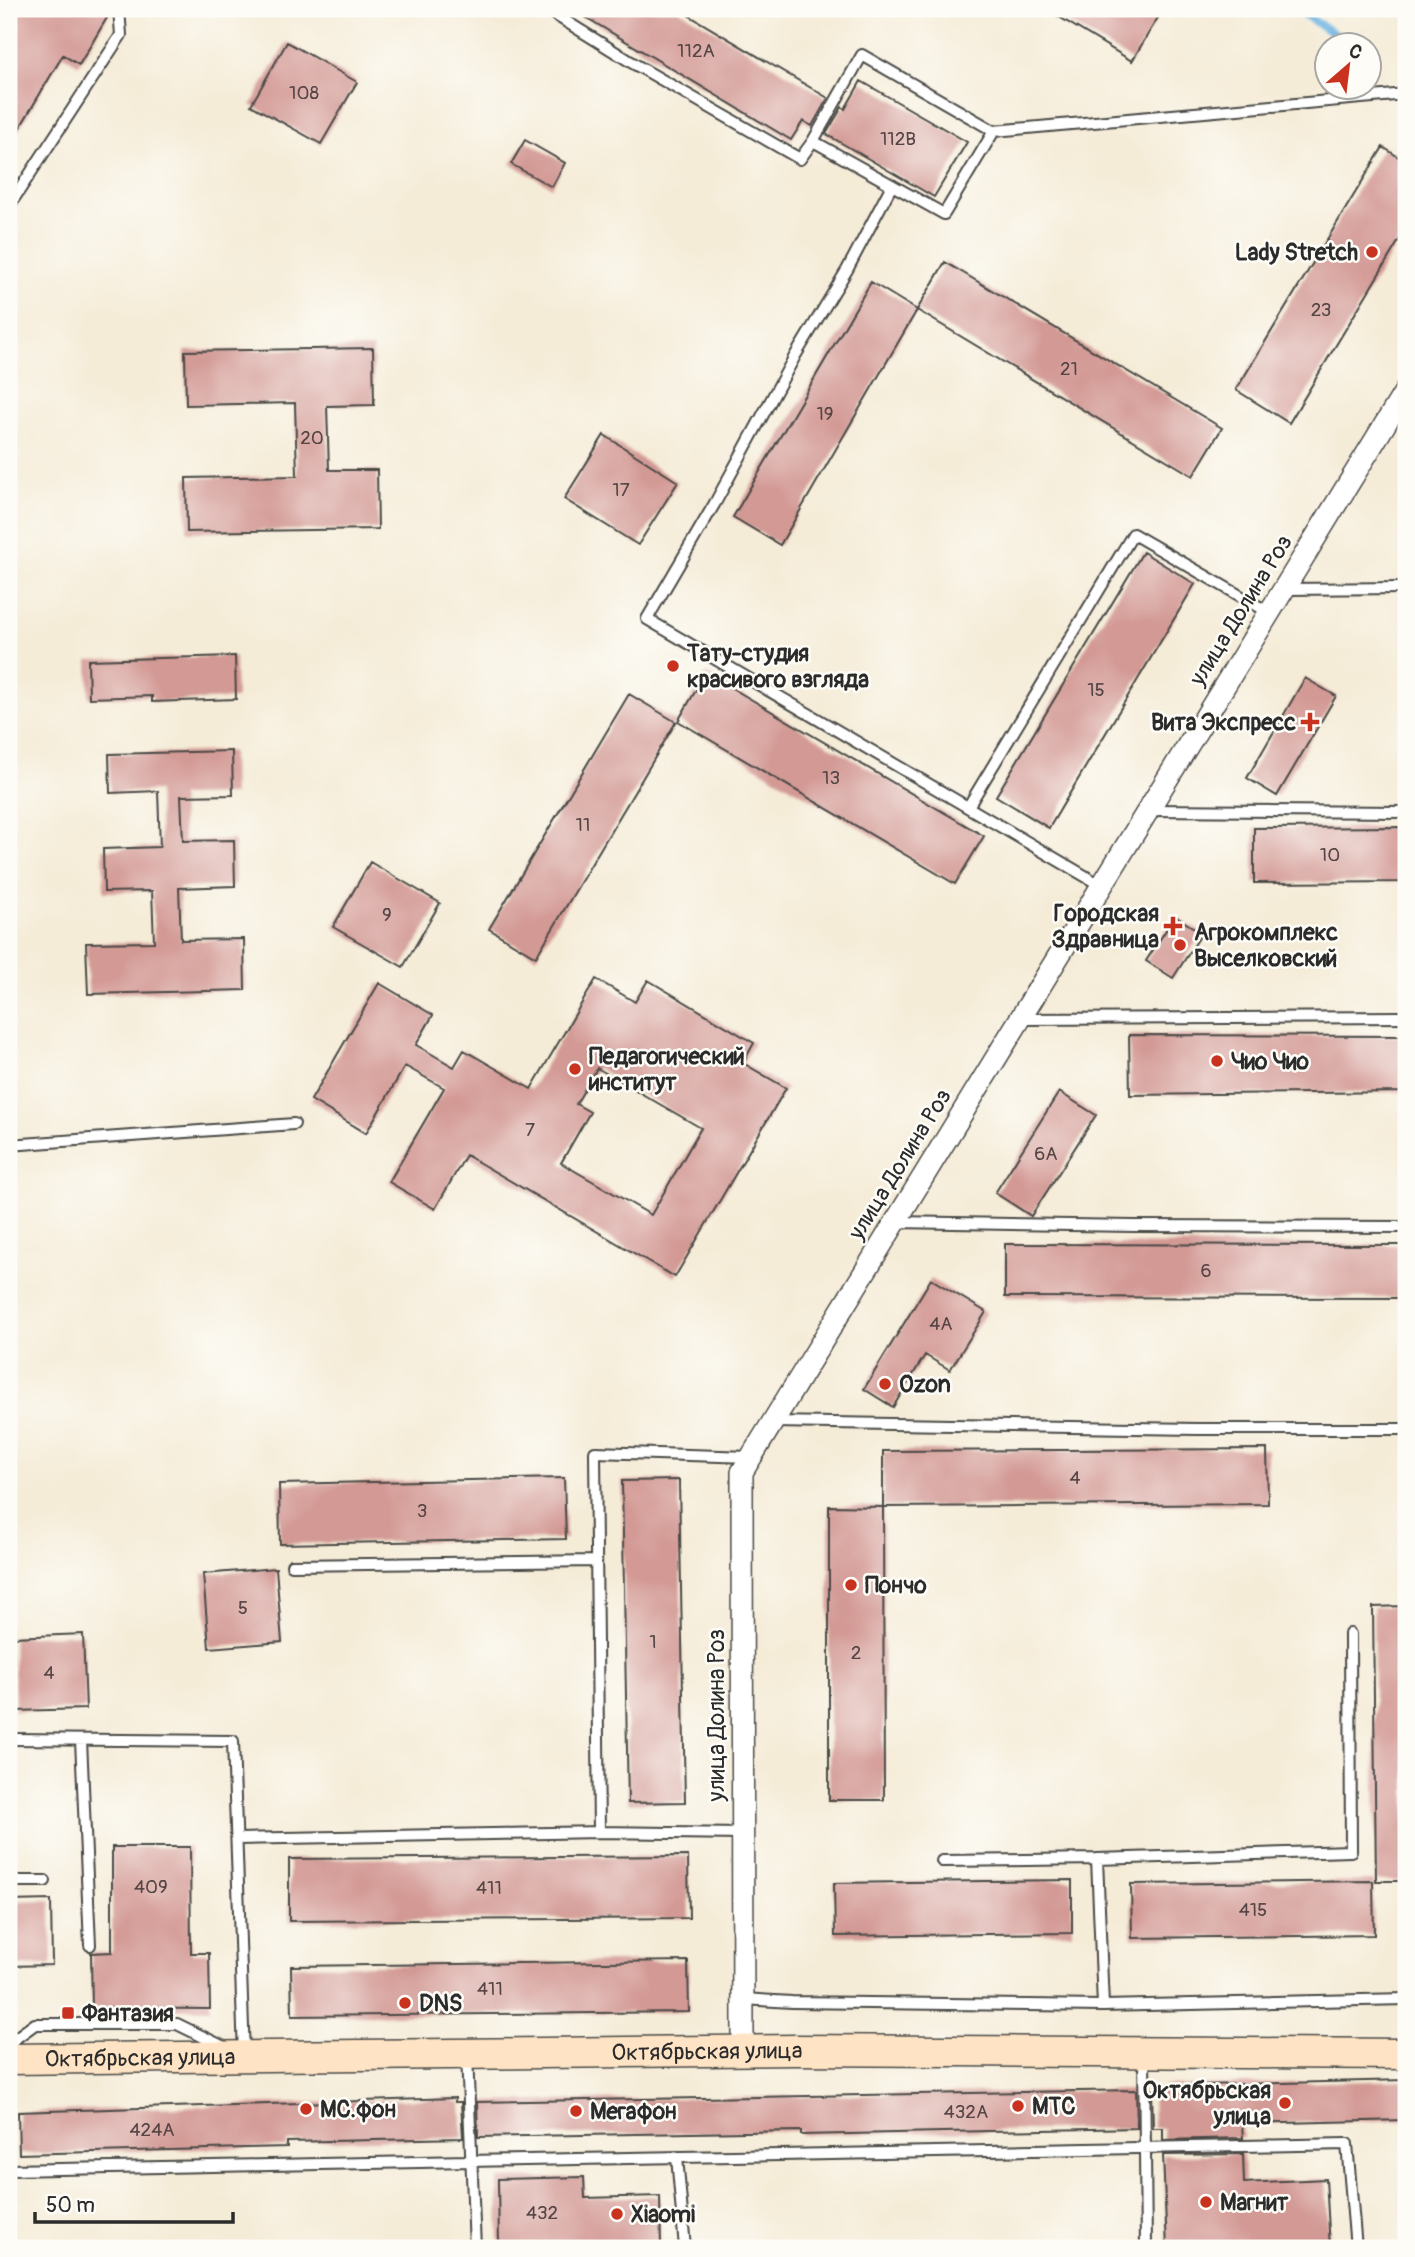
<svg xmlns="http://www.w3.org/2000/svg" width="1415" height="2257" font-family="Pangolin,sans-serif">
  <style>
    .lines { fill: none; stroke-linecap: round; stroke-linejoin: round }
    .stream { stroke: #6ab3e2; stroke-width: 8 }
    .building { fill: #d39994; fill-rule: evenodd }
    .service-casing { stroke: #494845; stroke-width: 14 }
    .minor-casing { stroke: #494845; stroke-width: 24 }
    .secondary-casing { stroke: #494845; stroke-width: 33 }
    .service { stroke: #fff; stroke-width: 10 }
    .minor { stroke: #fff; stroke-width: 21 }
    .secondary { stroke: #fee4c5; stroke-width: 30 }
    .poi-dot { fill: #c8321e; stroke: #fdfcf7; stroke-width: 2.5 }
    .labels { text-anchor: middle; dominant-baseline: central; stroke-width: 5; stroke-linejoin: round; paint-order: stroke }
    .number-label { font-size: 19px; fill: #554645 }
    .poi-label { font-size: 23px; font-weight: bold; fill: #2b2b2b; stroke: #fdfcf7; text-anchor: start }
    .street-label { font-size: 23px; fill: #2b2b2b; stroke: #fdfcf7 }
  </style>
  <rect width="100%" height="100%" fill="#fdfcf7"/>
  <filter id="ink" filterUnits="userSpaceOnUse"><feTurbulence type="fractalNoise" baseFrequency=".0143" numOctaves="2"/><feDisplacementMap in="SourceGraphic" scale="14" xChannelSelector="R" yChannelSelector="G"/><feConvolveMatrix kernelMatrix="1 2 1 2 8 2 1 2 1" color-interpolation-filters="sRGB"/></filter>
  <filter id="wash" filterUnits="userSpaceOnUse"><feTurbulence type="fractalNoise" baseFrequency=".00686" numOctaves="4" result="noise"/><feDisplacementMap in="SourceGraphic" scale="28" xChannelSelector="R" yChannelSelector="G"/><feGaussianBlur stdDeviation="1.57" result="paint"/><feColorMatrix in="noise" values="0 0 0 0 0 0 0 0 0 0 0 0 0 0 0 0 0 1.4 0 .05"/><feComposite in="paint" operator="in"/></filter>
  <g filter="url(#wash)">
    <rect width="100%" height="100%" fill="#f5ecd8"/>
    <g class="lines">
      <path class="stream" d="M 1295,9 L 1354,46"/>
    </g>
    <g id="blocks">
      <path class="building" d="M 9,9 L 111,9 L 111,11 L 79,65 L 63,55 L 9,146 Z
        M 572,9 L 678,9 L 828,98 L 812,126 L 803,121 L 791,140 Z
        M 1046,9 L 1163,9 L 1132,61 Z
        M 287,42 L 357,82 L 321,144 L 251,105 Z
        M 861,81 L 967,142 L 934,197 L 826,134 L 842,107 L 845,109 Z
        M 525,140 L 565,163 L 552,187 L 511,164 Z
        M 1383,147 L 1406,162 L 1406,229 L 1289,423 L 1236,390 Z
        M 945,262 L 1222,428 L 1193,476 L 917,310 Z
        M 871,282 L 917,310 L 780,545 L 733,517 Z
        M 373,348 L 374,405 L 327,406 L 329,470 L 377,470 L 378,529 L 187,532 L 186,478 L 297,476 L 295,403 L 186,405 L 185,351 Z
        M 604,435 L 678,482 L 638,545 L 564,499 Z
        M 1143,552 L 1195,584 L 1049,828 L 996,796 Z
        M 235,656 L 236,699 L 152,702 L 152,696 L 89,698 L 88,660 Z
        M 706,673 L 984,836 L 955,884 L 678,721 Z
        M 1305,678 L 1336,696 L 1277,796 L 1247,778 Z
        M 629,694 L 676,722 L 536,957 L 489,929 Z
        M 232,751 L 233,795 L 181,796 L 183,841 L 234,840 L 235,886 L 179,888 L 181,940 L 244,939 L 245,990 L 88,994 L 86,943 L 154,942 L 152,891 L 104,892 L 103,849 L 160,847 L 158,791 L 110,793 L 109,754 Z
        M 1406,827 L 1406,882 L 1254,883 L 1254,828 Z
        M 370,862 L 440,903 L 403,967 L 333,927 Z
        M 1175,916 L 1202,933 L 1173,978 L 1146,961 Z
        M 596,979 L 635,1002 L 648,980 L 754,1043 L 743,1063 L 786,1088 L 675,1277 L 466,1155 L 435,1209 L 389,1182 L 444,1088 L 405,1066 L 366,1133 L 311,1100 L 379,983 L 433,1015 L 416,1045 L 454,1067 L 464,1050 L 531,1089 ZM 597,1068 L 701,1128 L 651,1215 L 561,1163 L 590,1112 L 576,1104 Z
        M 1129,1035 L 1406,1036 L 1406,1092 L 1130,1095 Z
        M 1059,1092 L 1096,1115 L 1031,1216 L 995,1193 Z
        M 1005,1244 L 1406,1245 L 1406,1298 L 1005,1297 Z
        M 931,1279 L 986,1312 L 950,1370 L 925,1355 L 893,1407 L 864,1389 Z
        M 1267,1449 L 1268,1504 L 883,1507 L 883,1451 Z
        M 564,1478 L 566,1539 L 280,1544 L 279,1484 Z
        M 679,1480 L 685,1802 L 628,1803 L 622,1481 Z
        M 829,1506 L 883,1507 L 884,1800 L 829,1800 Z
        M 276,1568 L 282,1642 L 209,1648 L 203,1574 Z
        M 1406,1606 L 1406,1881 L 1376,1881 L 1373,1607 Z
        M 83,1634 L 86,1709 L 15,1711 L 13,1637 Z
        M 112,1847 L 190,1847 L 191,1953 L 209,1953 L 210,2009 L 92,2008 L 91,1953 L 112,1952 Z
        M 688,1856 L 689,1918 L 289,1921 L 289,1859 Z
        M 1072,1880 L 1072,1933 L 835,1936 L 834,1883 Z
        M 1373,1881 L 1374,1935 L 1132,1938 L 1131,1884 Z
        M 51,1900 L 52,1965 L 9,1966 L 9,1901 Z
        M 688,1961 L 689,2012 L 292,2016 L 291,1966 Z
        M 1406,2080 L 1406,2120 L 1242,2124 L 1243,2138 L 1163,2140 L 1163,2128 L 1153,2128 L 1152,2090 L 1164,2089 L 1164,2086 Z
        M 1136,2090 L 1137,2128 L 801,2135 L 801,2131 L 478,2137 L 477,2102 Z
        M 455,2098 L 455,2102 L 461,2102 L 463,2138 L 287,2142 L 287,2147 L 19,2154 L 18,2112 Z
        M 1243,2154 L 1244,2183 L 1326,2179 L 1330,2248 L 1167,2248 L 1163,2155 Z
        M 584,2177 L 585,2198 L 660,2196 L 661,2248 L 499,2248 L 498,2179 Z"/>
    </g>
  </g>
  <g filter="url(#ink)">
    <use href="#blocks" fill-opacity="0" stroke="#494845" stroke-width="2"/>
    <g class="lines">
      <g class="service-casing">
        <path id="service" d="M 546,9 L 636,65 L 800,159 L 813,141 L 944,214 L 994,131 L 1406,94
          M 813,141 L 862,55 L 994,131
          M 892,185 L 847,270 L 795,356 L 715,503 L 647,619 L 1102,886
          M 9,206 L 121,35 L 119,9
          M 1284,589 L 1406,588
          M 968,807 L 1133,534 L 1270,613
          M 1148,810 L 1406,812
          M 1021,1019 L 1406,1017
          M 9,1145 L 294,1124
          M 895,1222 L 1134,1226 L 1406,1227
          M 773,1422 L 1197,1429 L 1406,1429
          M 292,1565 L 596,1561
          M 9,1739 L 233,1741 L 244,2056
          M 81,1740 L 90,1945
          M 599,1832 L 595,1452 L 751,1457
          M 237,1839 L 599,1832 L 742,1834
          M 1097,1859 L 1351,1851 L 1350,1634
          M 942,1861 L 1097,1859 L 1103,2006
          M 9,1881 L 45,1881
          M 743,1999 L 792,2002 L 1103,2006 L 1406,1999
          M 9,2043 L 35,2024 L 177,2024 L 224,2047
          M 467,2055 L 475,2248
          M 1144,2055 L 1146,2248
          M 677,2157 L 685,2248
          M 9,2170 L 1347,2144 L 1356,2248"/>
      </g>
      <g class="minor-casing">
        <path id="minor" d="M 743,2052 L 742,1472 L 1406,390"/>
      </g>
      <g class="secondary-casing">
        <g id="secondary">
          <path id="s1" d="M 9,2059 L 795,2050 L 1406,2054"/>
        </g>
      </g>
      <use href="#service" class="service"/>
      <use href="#minor" class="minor"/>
      <use href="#secondary" class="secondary"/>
    </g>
  </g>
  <g class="poi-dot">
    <circle cx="1372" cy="252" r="7"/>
    <circle cx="673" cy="666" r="7"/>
    <path d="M1306.5 711.5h7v7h7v7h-7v7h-7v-7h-7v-7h7z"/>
    <path d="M1169.5 915.5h7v7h7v7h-7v7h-7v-7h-7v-7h7z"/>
    <circle cx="1180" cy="945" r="7"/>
    <circle cx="1217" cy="1061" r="7"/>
    <circle cx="575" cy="1069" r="7"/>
    <circle cx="885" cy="1384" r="7"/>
    <circle cx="851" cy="1585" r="7"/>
    <circle cx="405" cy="2003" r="7"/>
    <rect x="61" y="2006" width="14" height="14" rx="3.5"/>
    <circle cx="1285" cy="2103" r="7"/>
    <circle cx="1018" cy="2106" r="7"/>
    <circle cx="306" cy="2109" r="7"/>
    <circle cx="576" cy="2111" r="7"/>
    <circle cx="1206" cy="2202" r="7"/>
    <circle cx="617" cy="2214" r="7"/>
  </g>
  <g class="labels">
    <g class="number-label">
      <text x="696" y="51">112А</text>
      <text x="304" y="93">108</text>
      <text x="898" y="139">112В</text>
      <text x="1321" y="310">23</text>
      <text x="1069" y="369">21</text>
      <text x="825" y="414">19</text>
      <text x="312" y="438">20</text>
      <text x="621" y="490">17</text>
      <text x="1096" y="690">15</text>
      <text x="831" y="778">13</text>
      <text x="583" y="825">11</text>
      <text x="1330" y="855">10</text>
      <text x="387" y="915">9</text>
      <text x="530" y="1130">7</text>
      <text x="1046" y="1154">6А</text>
      <text x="1206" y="1271">6</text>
      <text x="941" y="1324">4А</text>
      <text x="1075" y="1478">4</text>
      <text x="422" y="1511">3</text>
      <text x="243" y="1608">5</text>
      <text x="653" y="1642">1</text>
      <text x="856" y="1653">2</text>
      <text x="49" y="1673">4</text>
      <text x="151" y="1887">409</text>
      <text x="489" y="1888">411</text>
      <text x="1253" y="1910">415</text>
      <text x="490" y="1989">411</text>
      <text x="966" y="2112">432А</text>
      <text x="152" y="2130">424А</text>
      <text x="542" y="2213">432</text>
    </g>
    <g class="poi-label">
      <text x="1358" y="252" text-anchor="end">Lady Stretch</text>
      <text x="687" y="653">Тату-студия<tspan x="687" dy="26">красивого взгляда</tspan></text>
      <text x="1296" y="722" text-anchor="end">Вита Экспресс</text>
      <text x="1159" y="913" text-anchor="end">Городская<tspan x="1159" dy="26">Здравница</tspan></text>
      <text x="1194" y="932">Агрокомплекс<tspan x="1194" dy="26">Выселковский</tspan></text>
      <text x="589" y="1056">Педагогический<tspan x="589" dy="26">институт</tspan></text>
      <text x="1231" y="1061">Чио Чио</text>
      <text x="899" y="1384">Ozon</text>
      <text x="865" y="1585">Пончо</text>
      <text x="419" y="2003">DNS</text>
      <text x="82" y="2013">Фантазия</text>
      <text x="1271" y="2090" text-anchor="end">Октябрьская<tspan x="1271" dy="26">улица</tspan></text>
      <text x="1032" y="2106">МТС</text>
      <text x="320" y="2109">МС.фон</text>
      <text x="590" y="2111">Мегафон</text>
      <text x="1220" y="2202">Магнит</text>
      <text x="631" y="2214">Xiaomi</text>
    </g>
    <g class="street-label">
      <text transform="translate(1241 610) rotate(-58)">улица Долина Роз</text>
      <text transform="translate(900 1164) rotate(-58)">улица Долина Роз</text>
      <text transform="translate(716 1715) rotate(-90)">улица Долина Роз</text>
      <text stroke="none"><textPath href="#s1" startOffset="698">Октябрьская улица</textPath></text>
      <text stroke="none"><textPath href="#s1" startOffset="131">Октябрьская улица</textPath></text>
    </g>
  </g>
  <rect width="1415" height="2257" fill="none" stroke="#fdfcf7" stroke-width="35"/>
  <g transform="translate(1348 66) rotate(28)"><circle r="33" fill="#fdfcf7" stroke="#a9a8a5" stroke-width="2"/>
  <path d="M0-5L12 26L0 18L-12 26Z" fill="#c8321e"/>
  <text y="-10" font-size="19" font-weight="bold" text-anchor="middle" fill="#2b2b2b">С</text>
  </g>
  <path d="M35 2212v10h198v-10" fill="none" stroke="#2b2b2b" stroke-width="3.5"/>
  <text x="46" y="2212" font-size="21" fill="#2b2b2b" stroke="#fdfcf7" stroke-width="5" paint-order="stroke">50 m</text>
</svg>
